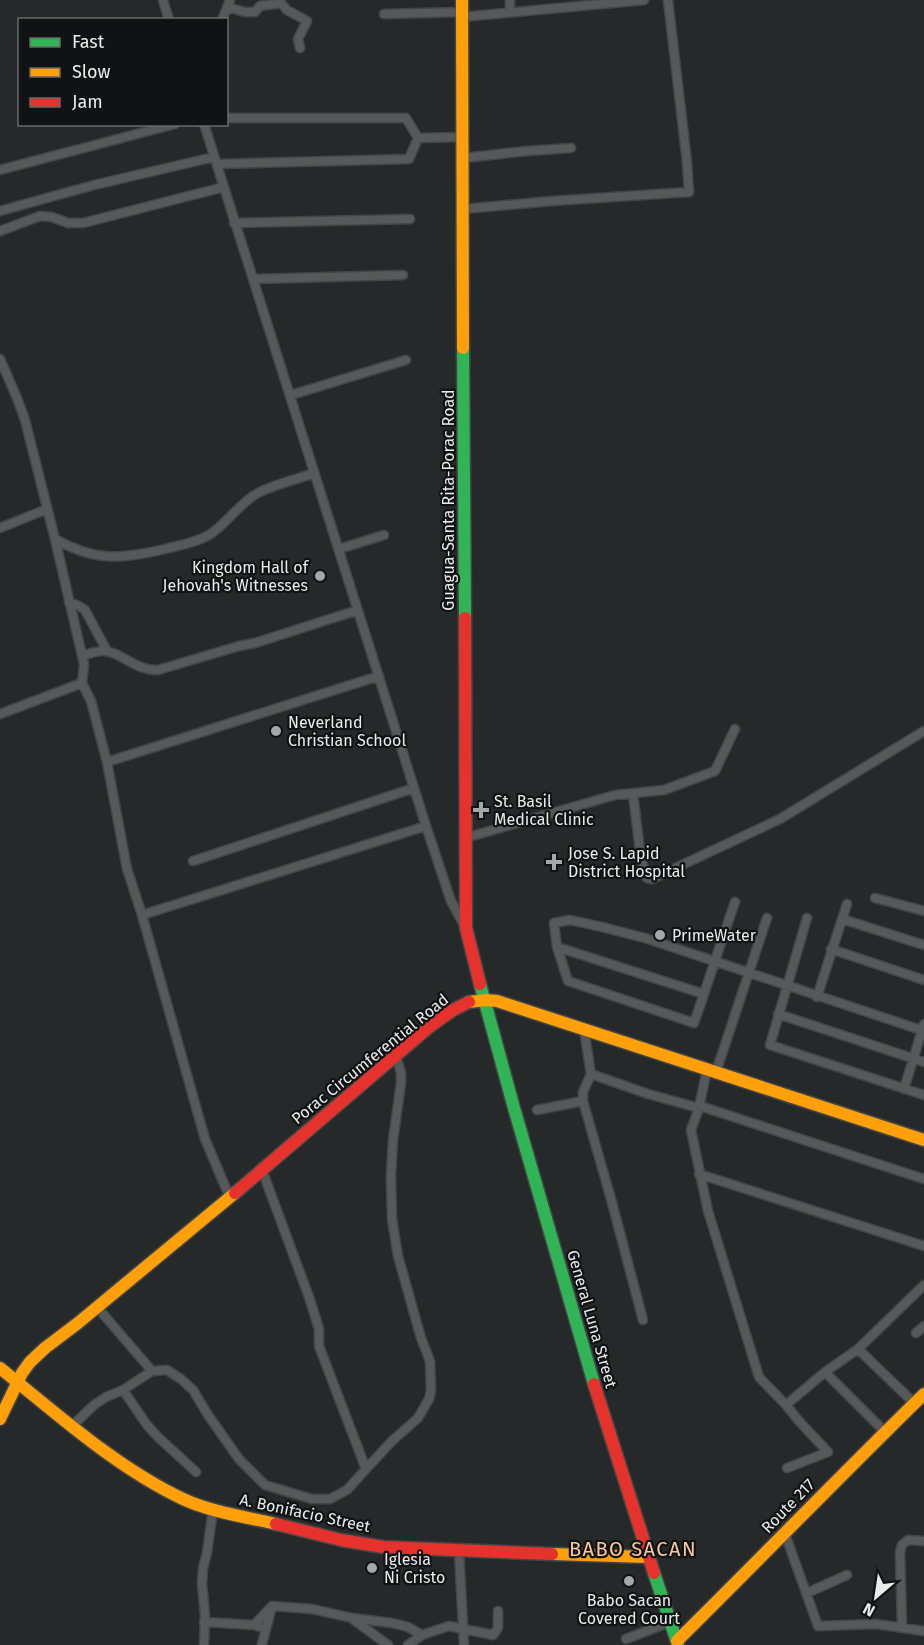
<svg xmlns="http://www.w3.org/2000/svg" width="924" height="1645" font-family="'Fira Sans',sans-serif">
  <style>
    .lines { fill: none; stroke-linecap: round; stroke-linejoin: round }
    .street-casing { stroke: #434647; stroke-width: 11 }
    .fast-casing { stroke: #434647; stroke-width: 15 }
    .slow-casing { stroke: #434647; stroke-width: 15 }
    .jam-casing { stroke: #434647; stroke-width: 15 }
    .street { stroke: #565859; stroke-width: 8 }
    .fast { stroke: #30b455; stroke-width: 12 }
    .slow { stroke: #ff9f0a; stroke-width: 12 }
    .jam { stroke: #e5322d; stroke-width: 12 }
    .poi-dot { fill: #a5a8a9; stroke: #101213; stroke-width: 2 }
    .labels { text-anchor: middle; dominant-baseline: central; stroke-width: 4.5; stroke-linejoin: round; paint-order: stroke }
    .street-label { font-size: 16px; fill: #e9eced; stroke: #101213 }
    .poi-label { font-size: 16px; fill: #e9eced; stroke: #101213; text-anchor: start }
    .quarter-label { font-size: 20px; letter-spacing: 1.5px; fill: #fbc79e; stroke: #101213 }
  </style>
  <rect width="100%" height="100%" fill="#26292a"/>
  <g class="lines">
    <g class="street-casing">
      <path id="street" d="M 163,0 L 169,20
        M 510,0 L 510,12
        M 225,12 L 231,8 L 245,12 L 255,12 L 260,6 L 281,3 L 287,10 L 307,21 L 298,39 L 300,48
        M 384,14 L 462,12
        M 462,17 L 644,0
        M 222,20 L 230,0
        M 204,124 L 426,826 L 451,901 L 465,927
        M 418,138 L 463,137
        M 463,158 L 527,151 L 571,148
        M 217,164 L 409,159 L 418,138 L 406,118 L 226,118
        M 0,170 L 175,124
        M 463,209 L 552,201 L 689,192 L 687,162 L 668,0
        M 0,211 L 94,185 L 214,157
        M 234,223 L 410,219
        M 0,231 L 40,216 L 52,217 L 68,223 L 83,223 L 224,187
        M 253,279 L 403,275
        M 0,359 L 17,398 L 25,420 L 55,539 C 95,562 122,559 165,549 C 181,545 195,543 209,535 C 227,524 239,503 258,493 C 272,485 298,479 314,473
        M 291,395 L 406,360
        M 0,528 L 47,509
        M 55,539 L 84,664 L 82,683 L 91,701 L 107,762
        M 339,549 L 384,535
        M 69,602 L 79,606 L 85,610 L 107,651
        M 82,656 C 89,654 97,650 105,651 C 123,653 136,671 158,670 L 239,646 L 255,643 L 358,610
        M 0,714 L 82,683
        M 633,794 L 641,859 L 647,878 L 652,879 L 780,819 L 924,731
        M 465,838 L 615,795 L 664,790 L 715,771 L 735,729
        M 193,861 L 414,788
        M 875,898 L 924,911
        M 735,902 C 721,942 708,983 694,1023 L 568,981 L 557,947 L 554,923 L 570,920 L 602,927 L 645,938 L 924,1031
        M 142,915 L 426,826
        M 807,918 L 770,1045 L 924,1095
        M 842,919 L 924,945
        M 557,947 L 704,994
        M 831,949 L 924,980
        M 817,997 L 847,904
        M 778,1014 L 924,1062
        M 584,1029 L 591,1074 L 648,1094 L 699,1108 L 691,1130 L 708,1211 L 759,1377 L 786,1405
        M 716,1072 L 767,918
        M 591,1074 L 583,1092 L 583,1101 L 611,1199 L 643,1320
        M 904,1089 L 924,1024
        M 700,1106 L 924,1179
        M 699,1108 L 707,1069
        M 537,1110 L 583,1101
        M 699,1174 L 924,1246
        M 230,1198 L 205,1139 L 142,915 L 127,869 L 107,762 L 379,676
        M 97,1307 L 152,1371
        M 916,1333 L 924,1326
        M 858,1349 L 914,1403
        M 825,1372 L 879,1426
        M 123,1390 L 147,1425 L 158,1437 L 196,1472
        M 72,1426 L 94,1405 L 106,1397 L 123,1390 L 152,1371 L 167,1370 L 181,1379 L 193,1390 L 208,1415 L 239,1459 L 265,1485 L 312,1499 L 330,1499 L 347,1490 L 366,1469 L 319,1346 L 319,1329 L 309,1297 L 262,1170
        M 787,1468 L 828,1452 L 798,1420 L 786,1405 L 825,1372 L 858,1349 L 924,1285
        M 366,1469 L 392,1441 L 418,1418 L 429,1399 L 431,1391 L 430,1361 L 421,1338 L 398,1256 L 392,1219 L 391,1175 L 393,1140 L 401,1083 L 401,1073 L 396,1056
        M 785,1534 L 818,1626 L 876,1624 L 924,1631
        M 459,1551 L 464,1645
        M 807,1593 L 847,1575
        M 354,1620 L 388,1645
        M 204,1622 L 254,1625 L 266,1629 L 262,1644
        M 254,1625 L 272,1606 L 312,1609 L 352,1618 L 392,1623 L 408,1627 L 422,1635
        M 902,1627 L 900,1552 L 902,1545 L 908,1540 L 924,1541
        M 266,1629 L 272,1606
        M 626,1639 L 670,1622
        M 204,1645 L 205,1616 L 202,1583 L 203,1568 L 207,1553 L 213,1509
        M 408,1645 L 422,1635 L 449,1626 L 493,1635 L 498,1628 L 498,1611"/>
    </g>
    <g class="fast-casing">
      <path id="fast" d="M 463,348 L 465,618
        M 480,984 L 514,1108 L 594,1384
        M 654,1573 L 678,1645"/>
    </g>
    <g class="slow-casing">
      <path id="slow" d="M 462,0 L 463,348
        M 469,1002 L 486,1000 L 497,1001 L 924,1140
        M 0,1368 C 57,1414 117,1468 183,1499 C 211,1512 246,1517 276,1524
        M 0,1419 L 22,1373 L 30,1362 L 45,1348 L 78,1323 L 235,1193
        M 552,1554 L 648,1557
        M 677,1641 C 760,1559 841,1475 924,1394"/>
    </g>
    <g class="jam-casing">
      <path id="jam" d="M 465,618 L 466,928 L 480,984
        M 235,1193 L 429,1027 L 453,1010 L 469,1002
        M 594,1384 L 654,1573
        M 276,1524 L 341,1540 L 383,1547 L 552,1554"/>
    </g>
    <use href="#street" class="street"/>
    <use href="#fast" class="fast"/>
    <use href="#slow" class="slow"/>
    <use href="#jam" class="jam"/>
  </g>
  <g class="poi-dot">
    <circle cx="320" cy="576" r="6"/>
    <circle cx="276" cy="731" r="6"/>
    <path d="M478 801h6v6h6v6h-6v6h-6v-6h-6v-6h6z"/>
    <path d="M551 853h6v6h6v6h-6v6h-6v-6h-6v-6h6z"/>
    <circle cx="660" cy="935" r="6"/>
    <circle cx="372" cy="1568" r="6"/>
    <circle cx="629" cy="1581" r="6"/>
  </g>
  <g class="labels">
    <g class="street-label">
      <text transform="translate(448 500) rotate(-90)">Guagua-Santa Rita-Porac Road</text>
      <text transform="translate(370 1059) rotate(-39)">Porac Circumferential Road</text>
      <text transform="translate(592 1319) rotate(74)">General Luna Street</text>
      <text transform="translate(788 1506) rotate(-46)">Route 217</text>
      <text transform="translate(305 1513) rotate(12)">A. Bonifacio Street</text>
    </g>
    <g class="poi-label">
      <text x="308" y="567" text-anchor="end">Kingdom Hall of<tspan x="308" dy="18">Jehovah's Witnesses</tspan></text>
      <text x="288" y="722">Neverland<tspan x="288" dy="18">Christian School</tspan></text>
      <text x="494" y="801">St. Basil<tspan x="494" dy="18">Medical Clinic</tspan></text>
      <text x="568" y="853">Jose S. Lapid<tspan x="568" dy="18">District Hospital</tspan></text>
      <text x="672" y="935">PrimeWater</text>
      <text x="384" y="1559">Iglesia<tspan x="384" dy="18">Ni Cristo</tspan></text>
      <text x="629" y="1600" text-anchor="middle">Babo Sacan<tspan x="629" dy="18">Covered Court</tspan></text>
    </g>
    <g class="quarter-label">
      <text x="633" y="1549">BABO SACAN</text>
    </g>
  </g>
  <rect x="18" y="18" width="210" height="108" fill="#101213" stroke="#67696a" stroke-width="1.5"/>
  <rect x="30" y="38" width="30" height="9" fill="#30b455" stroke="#67696a" stroke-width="1.5"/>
  <text x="72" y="48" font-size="18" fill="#e9eced">Fast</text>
  <rect x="30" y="68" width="30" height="9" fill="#ff9f0a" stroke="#67696a" stroke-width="1.5"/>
  <text x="72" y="78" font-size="18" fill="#e9eced">Slow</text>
  <rect x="30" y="98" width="30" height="9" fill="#e5322d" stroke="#67696a" stroke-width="1.5"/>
  <text x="72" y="108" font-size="18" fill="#e9eced">Jam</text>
  <g transform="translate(876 1597) rotate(209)" stroke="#101213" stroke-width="4.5" paint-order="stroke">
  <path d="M0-4.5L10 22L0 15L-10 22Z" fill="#e9eced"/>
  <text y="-9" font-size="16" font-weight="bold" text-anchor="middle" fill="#e9eced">N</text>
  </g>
</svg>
